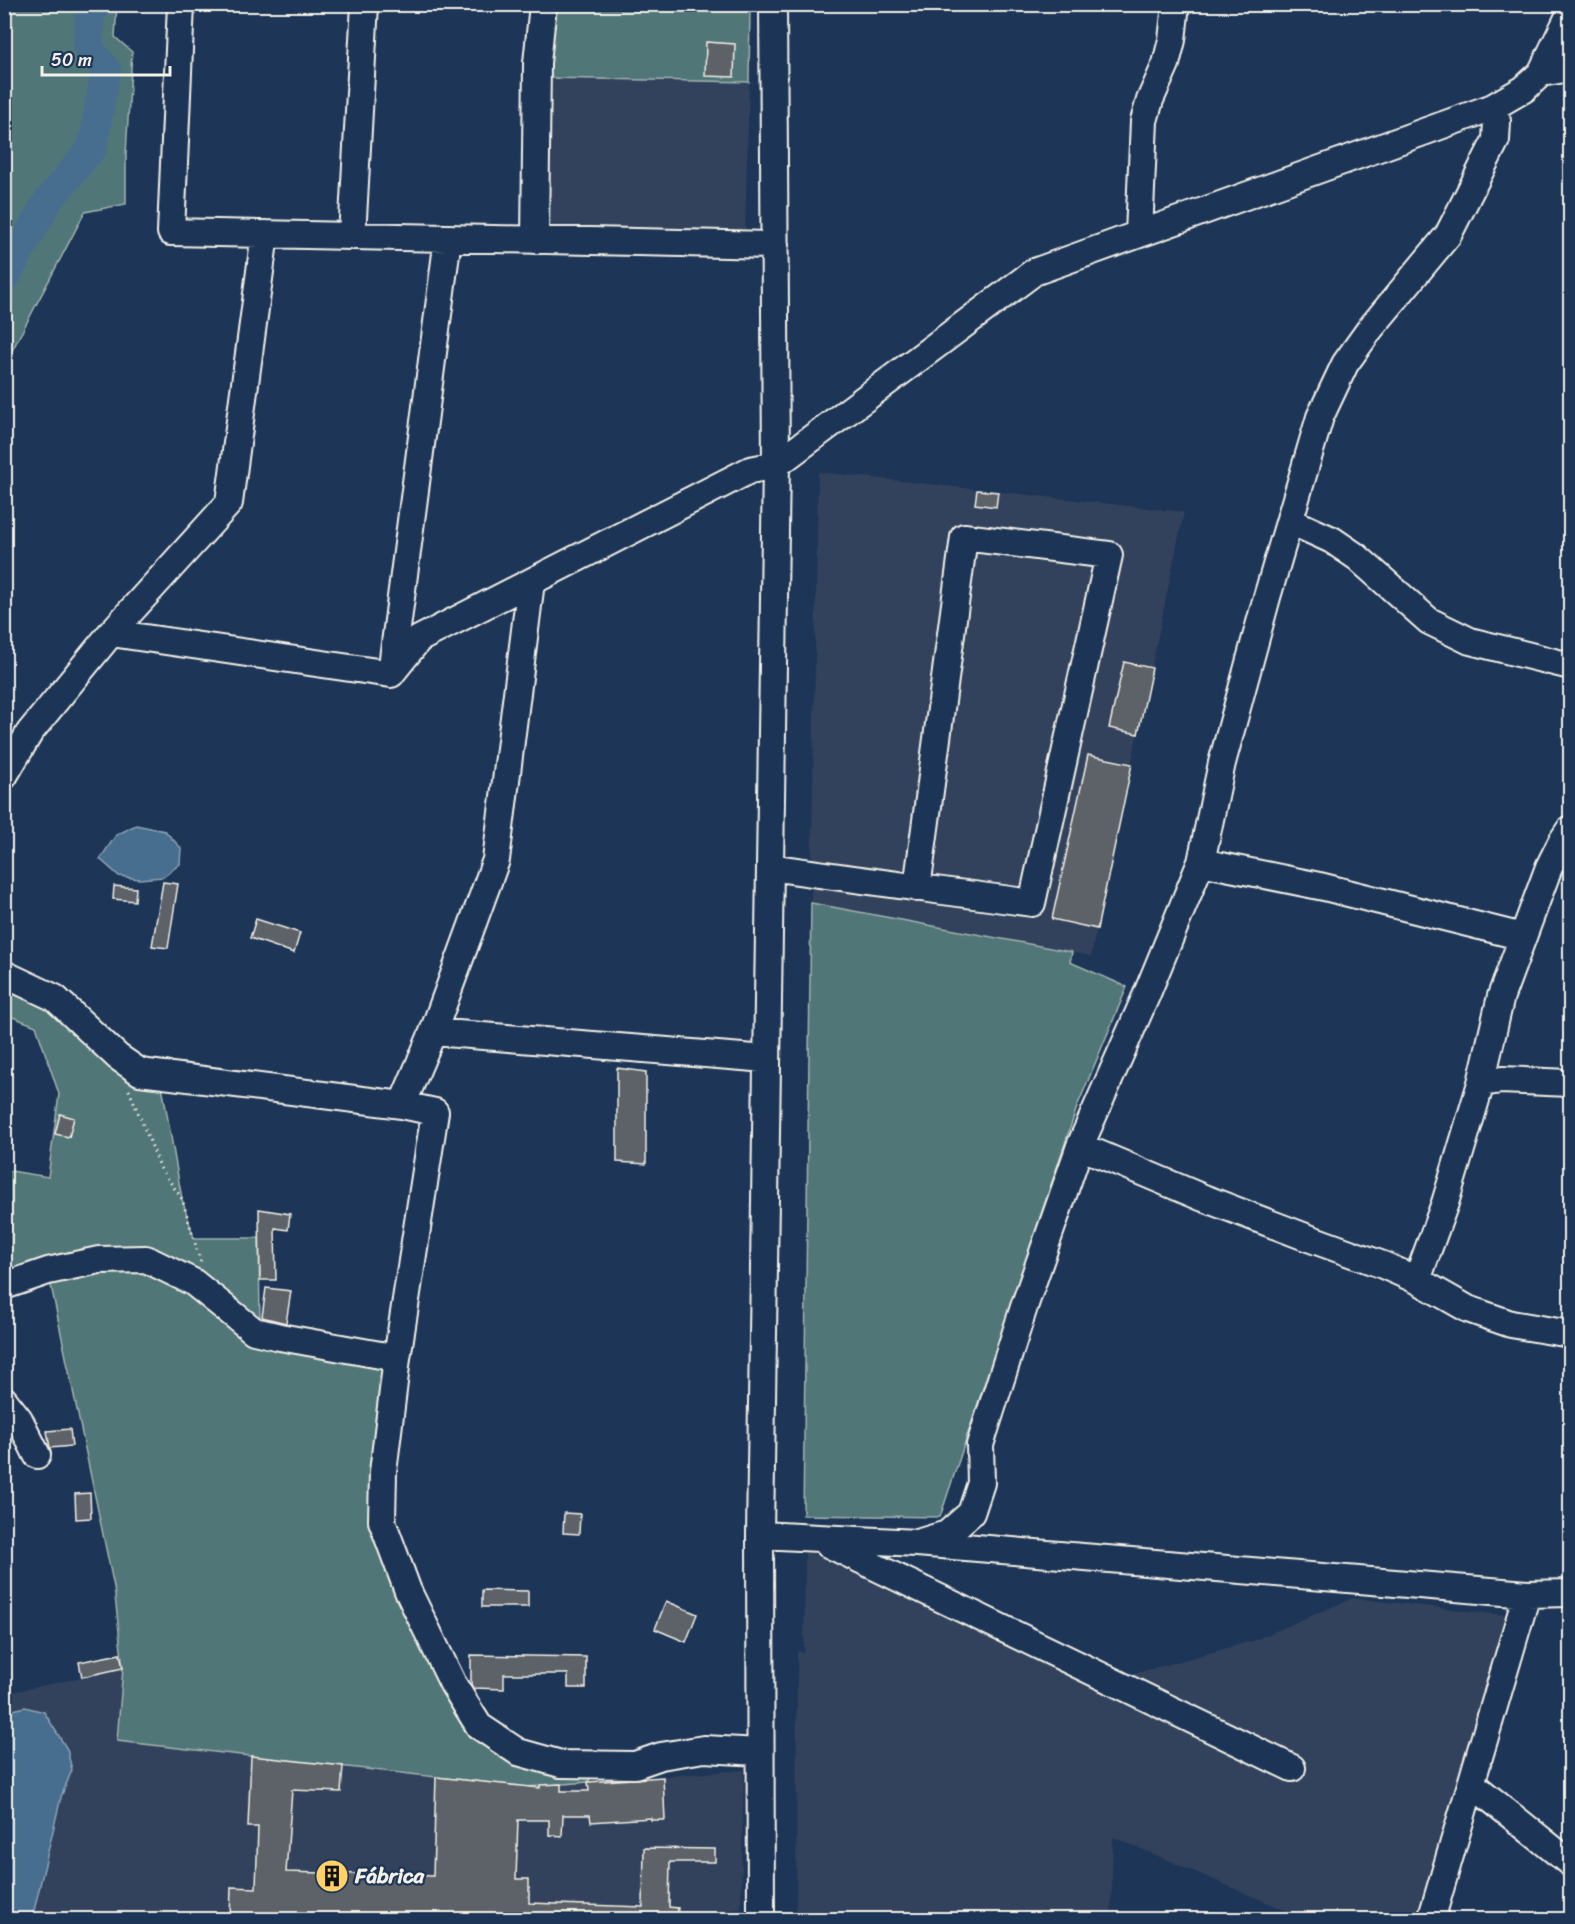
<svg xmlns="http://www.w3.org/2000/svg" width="1575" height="1924" font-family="Sriracha,sans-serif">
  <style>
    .built { fill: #30425c }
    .green { fill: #517678; stroke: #a2b4b0; stroke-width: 1.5 }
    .water { fill: #476e8f; stroke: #8ca2b3; stroke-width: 1.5 }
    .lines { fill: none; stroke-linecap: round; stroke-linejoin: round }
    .stream { stroke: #8ca2b3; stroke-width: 5 }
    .river { stroke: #476e8f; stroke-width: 30 }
    .building { fill: #5c6267; stroke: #f4f1e8; stroke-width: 1.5 }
    .minor-casing { stroke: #f4f1e8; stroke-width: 30 }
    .path { stroke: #f4f1e8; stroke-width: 3; stroke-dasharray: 1.5 4.5; stroke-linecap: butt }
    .minor { stroke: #1d3557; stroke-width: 26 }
    .labels { text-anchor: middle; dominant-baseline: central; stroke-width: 4.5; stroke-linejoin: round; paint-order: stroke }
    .poi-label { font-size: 21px; font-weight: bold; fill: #f4f1e8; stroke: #1d3557; text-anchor: start }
  </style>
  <rect width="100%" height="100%" fill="#1d3557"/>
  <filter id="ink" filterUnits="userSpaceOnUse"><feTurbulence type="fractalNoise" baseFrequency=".0167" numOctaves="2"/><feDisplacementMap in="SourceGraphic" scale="12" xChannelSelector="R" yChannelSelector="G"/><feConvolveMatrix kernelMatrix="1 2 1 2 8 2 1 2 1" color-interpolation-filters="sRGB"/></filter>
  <g filter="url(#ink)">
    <path class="built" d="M 546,78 L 749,82 L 745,235 L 543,230 Z
      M 818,472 L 1184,512 L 1091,956 L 811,903 Z
      M 805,1550 L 1117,1696 L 1126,1676 L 1252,1641 L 1353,1598 L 1512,1616 L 1420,1919 L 1306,1919 L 1113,1837 L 1111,1919 L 796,1920 L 797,1651 L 804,1653 Z
      M 123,1668 L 117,1741 L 525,1787 L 744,1770 L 741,1909 L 729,1910 L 728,1920 L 5,1919 L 4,1694 Z"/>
    <path class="green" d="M 5,4 L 117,5 L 115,37 L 132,52 L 126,154 L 126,204 L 85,212 L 5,364 Z
      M 558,5 L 750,5 L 749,82 L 546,78 Z
      M 811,903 L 1072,952 L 1070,962 L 1127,987 L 1077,1107 L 940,1517 L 803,1515 Z
      M 5,975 L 162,1086 L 182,1199 L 194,1238 L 259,1238 L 260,1325 L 397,1358 L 382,1521 L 453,1684 L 518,1752 L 600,1765 L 588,1782 L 525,1787 L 117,1741 L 123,1668 L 114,1587 L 48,1271 L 5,1286 L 4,1170 L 48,1177 L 59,1094 L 36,1026 L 5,1014 Z"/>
    <path class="water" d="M 136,825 L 165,831 L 181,848 L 180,864 L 163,877 L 139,879 L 119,876 L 100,859 L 116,835 Z
      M 25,1707 L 44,1712 L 67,1749 L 72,1770 L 61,1797 L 32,1919 L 5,1919 L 5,1712 Z"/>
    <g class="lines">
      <path class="stream" d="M 4,1708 L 4,1723"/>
      <path class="river" d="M 4,279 L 47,202 L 92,148 L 106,70 L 88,47 L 90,14 L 98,4"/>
    </g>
    <path class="building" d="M 706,42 L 735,44 L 734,77 L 705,76 Z
      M 977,490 L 998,492 L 996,507 L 975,504 Z
      M 1124,662 L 1152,668 L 1138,734 L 1109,728 Z
      M 1088,755 L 1132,764 L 1097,929 L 1052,919 Z
      M 163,882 L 178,884 L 168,948 L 152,946 Z
      M 114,886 L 136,888 L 135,901 L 113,899 Z
      M 256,919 L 300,933 L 294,953 L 250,938 Z
      M 617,1068 L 646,1072 L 646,1164 L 617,1162 Z
      M 60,1114 L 74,1118 L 69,1137 L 55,1134 Z
      M 259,1209 L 290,1214 L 288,1230 L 275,1228 L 276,1280 L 260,1280 Z
      M 266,1288 L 291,1291 L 286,1323 L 262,1317 Z
      M 70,1429 L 72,1446 L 50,1448 L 47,1431 Z
      M 90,1493 L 91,1518 L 76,1519 L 75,1494 Z
      M 564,1513 L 580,1514 L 579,1534 L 563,1533 Z
      M 482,1590 L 528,1591 L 528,1607 L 482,1607 Z
      M 666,1601 L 697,1614 L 686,1642 L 655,1629 Z
      M 120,1654 L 123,1668 L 82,1677 L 79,1662 Z
      M 471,1655 L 586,1657 L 586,1688 L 568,1688 L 568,1674 L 504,1674 L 504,1689 L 473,1688 L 471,1684 Z
      M 251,1756 L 343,1766 L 341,1792 L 292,1790 L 286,1872 L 433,1876 L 436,1777 L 540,1788 L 540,1785 L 561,1784 L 561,1791 L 589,1791 L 588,1782 L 663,1777 L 665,1820 L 651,1820 L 651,1818 L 591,1822 L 590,1815 L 563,1815 L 562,1836 L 549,1835 L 549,1820 L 518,1820 L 516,1879 L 529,1879 L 529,1903 L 643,1907 L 644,1848 L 715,1849 L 715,1862 L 670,1862 L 669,1907 L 678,1908 L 677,1920 L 230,1920 L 231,1887 L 256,1888 L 258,1827 L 248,1827 Z"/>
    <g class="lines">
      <g class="minor-casing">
        <path id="minor" d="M 181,4 L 171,232 L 775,245
          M 1541,73 L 1570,68
          M 265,234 L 229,503 L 111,633 L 391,674 L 419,639 L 750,470 L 776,465 L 1034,272 L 1493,107 L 1524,89 L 1541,73 L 1570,14
          M 1139,234 L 1144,121 L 1150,100 L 1166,64 L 1172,40 L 1176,4
          M 352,236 L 365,4
          M 535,240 L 537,63 L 543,4
          M 1290,521 L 1332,540 L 1357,557 L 1429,621 L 1470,641 L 1570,666
          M 391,674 L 448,238
          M 4,776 L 30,732 L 111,633
          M 1201,862 L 1324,887 L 1523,937
          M 770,867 C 857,880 945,891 1032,903 L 1109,555 L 964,537 L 917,888
          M 4,974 L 55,998 L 118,1057 L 140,1072 L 402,1105 L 433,1032 L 496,860 L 531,582
          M 433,1032 L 767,1059
          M 1481,1083 L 1502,1080 L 1570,1083
          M 402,1105 L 435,1112 L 397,1358 L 383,1472 L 382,1521 L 408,1591 L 453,1684 L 479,1726 L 518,1752 L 561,1764 L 635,1765 L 661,1756 L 704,1749 L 760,1752
          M 1080,1146 L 1201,1197 L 1303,1236 L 1383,1265 L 1417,1280 L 1468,1309 L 1511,1324 L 1570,1334
          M 1417,1280 L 1445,1203 L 1481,1083 L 1501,996 L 1549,867 L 1562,841 L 1570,829
          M 4,1286 L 48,1271 L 99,1260 L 146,1259 L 193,1282 L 254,1331 L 280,1337 L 397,1358
          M 4,1400 L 19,1419 L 37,1455
          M 760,1535 L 917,1543 L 1527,1594 L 1570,1593
          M 917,1543 L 947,1534 L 971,1513 L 981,1483 L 980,1445 L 1024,1307 L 1080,1146 L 1146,996 L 1201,862 L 1222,763 L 1267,597 L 1320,417 L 1345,364 L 1370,329 L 1448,235 L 1496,140 L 1497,121 L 1493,107
          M 828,1544 L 1292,1768
          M 1472,1784 L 1570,1863
          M 761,1920 L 760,1535 L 776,465 L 773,4
          M 1431,1920 L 1527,1594"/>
      </g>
      <path class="path" d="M 129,1090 L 161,1169 L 182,1199 L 201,1263"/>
      <use href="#minor" class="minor"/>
    </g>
  </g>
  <defs>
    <g id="building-disc" transform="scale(1.725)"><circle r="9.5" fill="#ffd166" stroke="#1d3557"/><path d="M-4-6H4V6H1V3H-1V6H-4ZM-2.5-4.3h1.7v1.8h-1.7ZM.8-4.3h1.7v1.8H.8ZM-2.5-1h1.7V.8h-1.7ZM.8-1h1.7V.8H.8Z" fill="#111"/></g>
  </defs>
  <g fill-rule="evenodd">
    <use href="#building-disc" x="332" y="1876"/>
  </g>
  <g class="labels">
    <g class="poi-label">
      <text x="355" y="1876">Fábrica</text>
    </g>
  </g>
  <rect width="1575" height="1924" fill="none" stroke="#1d3557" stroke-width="24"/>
  <rect x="12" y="12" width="1551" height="1900" fill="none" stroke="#f4f1e8" stroke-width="2" filter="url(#ink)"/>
  <path d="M42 66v9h128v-9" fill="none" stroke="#f4f1e8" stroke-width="3"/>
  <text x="51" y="66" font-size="18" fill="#f4f1e8" stroke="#1d3557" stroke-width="4.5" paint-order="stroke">50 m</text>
</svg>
